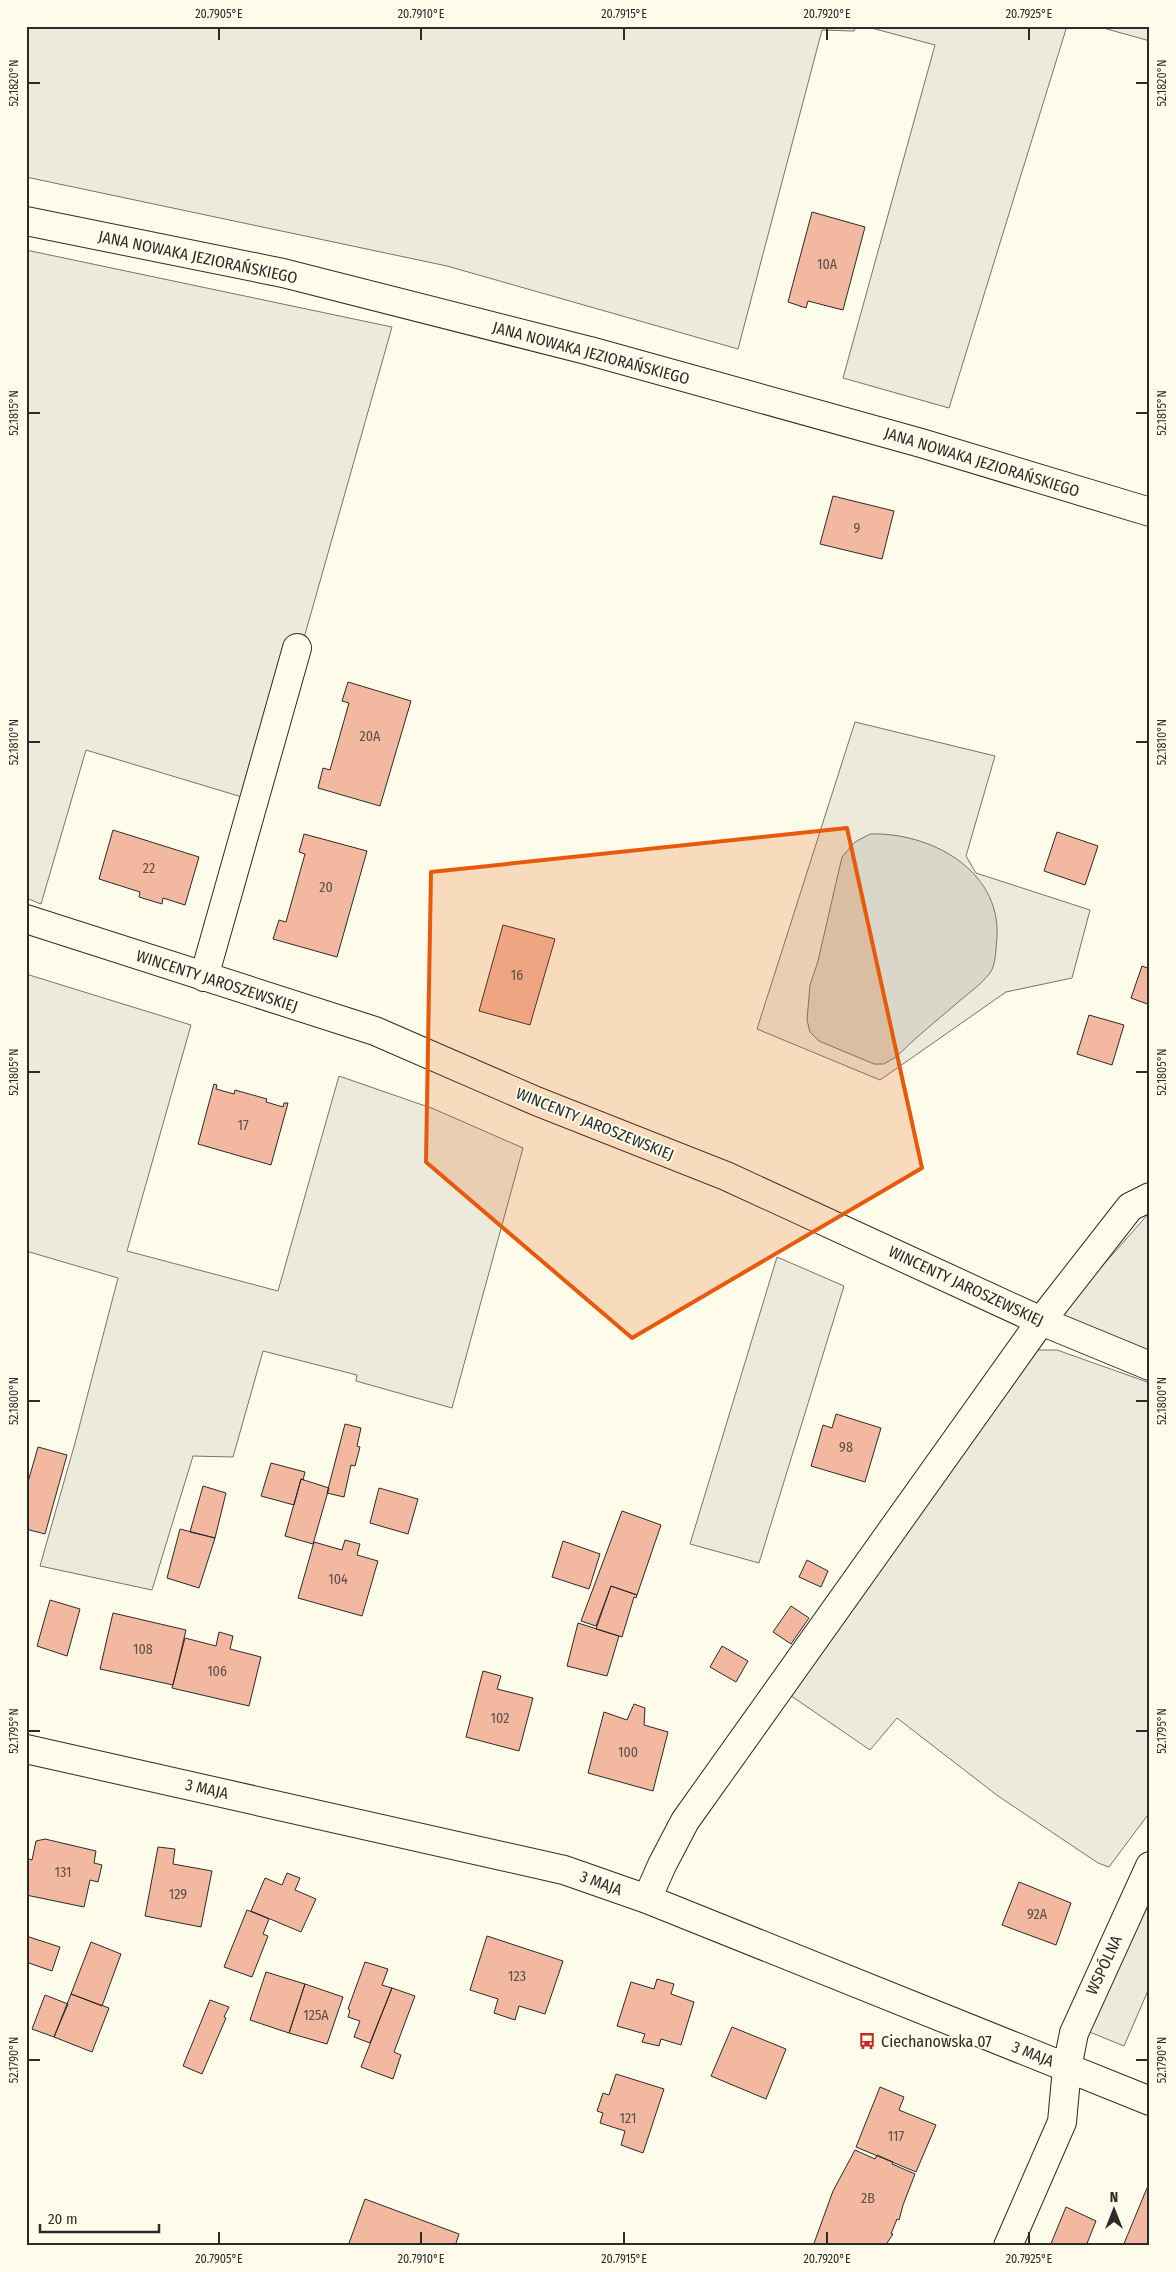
<svg xmlns="http://www.w3.org/2000/svg" width="1176" height="2272" font-family="'Fira Sans Condensed',sans-serif">
  <style>
    .green { fill: #ecebdb; stroke: #74746e }
    .water { fill: #d8d7c9; stroke: #74746e }
    .building { fill: #f2b8a0; stroke: #2b2b2b }
    .lines { fill: none; stroke-linecap: round; stroke-linejoin: round }
    .minor-casing { stroke: #2b2b2b; stroke-width: 30 }
    .minor { stroke: #fdfbea; stroke-width: 28 }
    .marked { fill: #e8590c; fill-opacity: 0.2; stroke: #e8590c; stroke-width: 4; stroke-linejoin: round }
    .ticks { fill: none; stroke: #2b2b2b; stroke-width: 2 }
    .labels { text-anchor: middle; dominant-baseline: central; stroke-width: 4; stroke-linejoin: round; paint-order: stroke }
    .number-label { font-size: 14px; fill: #5d4e48 }
    .street-label { font-size: 16px; fill: #2b2b2b; stroke: #fdfbea }
    .poi-label { font-size: 16px; fill: #2b2b2b; stroke: #fdfbea; text-anchor: start }
    .neatline { fill: none; stroke: #2b2b2b; stroke-width: 2 }
    .ticks-label { font-size: 12px; text-anchor: middle; fill: #2b2b2b }
  </style>
  <rect width="100%" height="100%" fill="#fdfbea"/>
  <path class="green" d="M 26,26 L 856,26 L 854,31 L 822,30 L 738,349 L 447,266 L 26,177 Z
    M 864,26 L 1067,26 L 949,408 L 843,378 L 935,45 Z
    M 1096,26 L 1150,26 L 1150,41 Z
    M 26,250 L 392,327 L 302,645 L 242,797 L 86,750 L 41,904 L 26,898 Z
    M 855,722 L 995,756 L 966,856 L 976,873 L 1090,910 L 1072,978 L 1006,992 L 880,1080 L 757,1029 Z
    M 26,974 L 191,1025 L 127,1251 L 278,1291 L 339,1076 L 434,1109 L 523,1148 L 452,1408 L 356,1381 L 357,1375 L 263,1351 L 233,1457 L 193,1456 L 152,1590 L 40,1566 L 75,1443 L 118,1278 L 26,1251 Z
    M 1150,1212 L 1150,1356 L 1059,1315 Z
    M 777,1257 L 844,1286 L 759,1563 L 690,1544 Z
    M 1032,1350 L 1057,1350 L 1150,1383 L 1150,1812 L 1109,1867 L 1098,1863 L 998,1796 L 897,1718 L 870,1750 L 784,1691 Z
    M 1150,1897 L 1150,1986 L 1124,2046 L 1087,2031 Z"/>
  <path class="water" d="M 870,834 C 929,832 1000,869 997,936 C 996,947 996,965 990,973 C 981,985 967,994 956,1004 C 936,1021 915,1038 896,1057 L 884,1064 L 874,1064 L 819,1041 L 810,1032 L 807,1020 L 810,985 L 818,961 L 842,857 L 855,842 Z"/>
  <path class="building" d="M 812,212 L 865,227 L 843,310 L 808,301 L 806,308 L 788,302 Z
    M 833,496 L 894,511 L 882,559 L 820,544 Z
    M 348,682 L 411,701 L 380,806 L 318,788 L 323,768 L 330,770 L 349,703 L 342,701 Z
    M 113,830 L 199,857 L 185,905 L 163,898 L 162,904 L 139,897 L 140,892 L 99,879 Z
    M 1057,832 L 1098,846 L 1085,885 L 1044,871 Z
    M 304,834 L 367,851 L 337,957 L 273,939 L 279,920 L 286,922 L 305,854 L 299,852 Z
    M 503,925 L 555,939 L 530,1025 L 479,1011 Z
    M 1142,966 L 1150,969 L 1150,1005 L 1131,998 Z
    M 1089,1015 L 1124,1025 L 1112,1065 L 1077,1054 Z
    M 214,1084 L 217,1085 L 216,1089 L 234,1094 L 235,1090 L 267,1099 L 266,1102 L 283,1107 L 284,1103 L 288,1103 L 271,1165 L 198,1144 Z
    M 836,1414 L 881,1428 L 865,1482 L 811,1466 L 823,1425 L 832,1428 Z
    M 345,1424 L 361,1428 L 357,1446 L 360,1447 L 355,1466 L 351,1465 L 344,1497 L 327,1493 Z
    M 38,1447 L 67,1455 L 45,1534 L 26,1529 L 26,1489 Z
    M 271,1463 L 305,1472 L 303,1480 L 301,1479 L 294,1505 L 261,1496 Z
    M 301,1479 L 329,1488 L 313,1544 L 285,1536 Z
    M 203,1486 L 226,1493 L 215,1538 L 190,1532 Z
    M 379,1488 L 418,1499 L 408,1534 L 370,1523 Z
    M 622,1511 L 661,1525 L 637,1595 L 611,1586 L 596,1626 L 581,1621 Z
    M 180,1529 L 215,1538 L 199,1588 L 167,1578 Z
    M 345,1540 L 360,1544 L 357,1555 L 378,1561 L 362,1616 L 298,1598 L 314,1542 L 342,1550 Z
    M 563,1541 L 600,1554 L 589,1589 L 552,1577 Z
    M 807,1560 L 828,1571 L 821,1587 L 799,1577 Z
    M 611,1586 L 637,1595 L 636,1598 L 634,1597 L 622,1637 L 596,1629 Z
    M 50,1600 L 80,1609 L 67,1656 L 37,1646 Z
    M 791,1606 L 809,1618 L 791,1644 L 773,1632 Z
    M 113,1613 L 186,1630 L 173,1685 L 100,1669 Z
    M 578,1623 L 619,1636 L 607,1676 L 567,1666 Z
    M 219,1632 L 233,1636 L 230,1649 L 261,1657 L 249,1706 L 172,1688 L 185,1638 L 216,1646 Z
    M 722,1646 L 748,1661 L 736,1682 L 710,1667 Z
    M 483,1671 L 501,1676 L 497,1689 L 533,1698 L 519,1751 L 466,1737 Z
    M 634,1704 L 645,1708 L 644,1725 L 668,1732 L 653,1791 L 588,1773 L 604,1712 L 627,1720 Z
    M 45,1839 L 96,1851 L 94,1863 L 102,1865 L 98,1882 L 90,1880 L 84,1907 L 26,1895 L 28,1880 L 26,1880 L 26,1858 L 32,1860 L 36,1841 Z
    M 158,1847 L 175,1849 L 173,1864 L 212,1871 L 201,1927 L 145,1916 Z
    M 287,1873 L 300,1878 L 295,1890 L 316,1899 L 301,1932 L 251,1911 L 265,1878 L 282,1885 Z
    M 1019,1882 L 1071,1903 L 1056,1945 L 1002,1925 Z
    M 247,1910 L 269,1919 L 263,1934 L 268,1936 L 252,1977 L 224,1967 Z
    M 26,1936 L 60,1947 L 52,1971 L 26,1962 Z
    M 487,1936 L 563,1961 L 545,2014 L 519,2006 L 515,2020 L 494,2013 L 498,1999 L 470,1990 Z
    M 91,1942 L 121,1954 L 102,2006 L 71,1994 Z
    M 365,1962 L 388,1969 L 382,1985 L 392,1988 L 370,2043 L 354,2037 L 360,2021 L 348,2017 L 350,2010 L 348,2009 Z
    M 266,1972 L 305,1984 L 289,2033 L 250,2020 Z
    M 657,1979 L 674,1984 L 671,1994 L 694,2002 L 681,2045 L 661,2039 L 659,2046 L 642,2042 L 645,2034 L 617,2026 L 631,1982 L 654,1989 Z
    M 305,1984 L 343,1997 L 327,2044 L 289,2033 Z
    M 392,1988 L 415,1996 L 394,2052 L 401,2055 L 393,2079 L 361,2067 Z
    M 71,1994 L 109,2008 L 92,2052 L 54,2037 Z
    M 45,1995 L 68,2004 L 54,2037 L 32,2029 Z
    M 210,2000 L 229,2007 L 224,2017 L 226,2018 L 202,2074 L 183,2066 Z
    M 732,2027 L 786,2049 L 766,2099 L 711,2076 Z
    M 616,2074 L 664,2089 L 643,2153 L 621,2145 L 625,2131 L 600,2123 L 603,2113 L 597,2111 L 603,2093 L 609,2095 Z
    M 880,2087 L 904,2097 L 899,2110 L 936,2125 L 916,2172 L 856,2147 Z
    M 855,2150 L 875,2159 L 877,2155 L 893,2162 L 892,2164 L 915,2174 L 903,2205 L 899,2220 L 897,2219 L 891,2234 L 893,2234 L 885,2246 L 813,2246 L 833,2191 Z
    M 1147,2188 L 1150,2189 L 1150,2246 L 1123,2246 Z
    M 365,2199 L 459,2234 L 455,2246 L 348,2246 Z
    M 1066,2207 L 1096,2221 L 1086,2246 L 1050,2246 Z"/>
  <g class="lines">
    <g class="minor-casing">
      <path id="minor" d="M 26,221 L 283,273 L 590,351 L 921,443 L 1150,512
        M 26,919 L 375,1031 L 536,1101 L 726,1176 L 1041,1321 L 1150,1366
        M 204,977 L 297,648
        M 26,1749 L 564,1870 L 647,1899 L 1150,2101
        M 647,1899 L 662,1865 L 685,1821 L 1041,1321 L 1130,1207 L 1150,1197
        M 1008,2246 L 1062,2122 L 1067,2068 L 1074,2033 L 1150,1866"/>
    </g>
    <use href="#minor" class="minor"/>
  </g>
  <path class="marked" d="M 847,828 L 922,1168 L 632,1338 L 426,1162 L 431,872 Z"/>
  <path class="ticks" d="M 219,28 L 219,40M 421,28 L 421,40M 624,28 L 624,40M 827,28 L 827,40M 1029,28 L 1029,40M 28,83 L 40,83M 1136,83 L 1148,83M 28,413 L 40,413M 1136,413 L 1148,413M 28,742 L 40,742M 1136,742 L 1148,742M 28,1072 L 40,1072M 1136,1072 L 1148,1072M 28,1401 L 40,1401M 1136,1401 L 1148,1401M 28,1731 L 40,1731M 1136,1731 L 1148,1731M 28,2060 L 40,2060M 1136,2060 L 1148,2060M 219,2232 L 219,2244M 421,2232 L 421,2244M 624,2232 L 624,2244M 827,2232 L 827,2244M 1029,2232 L 1029,2244"/>
  <defs>
    <g id="bus-bare" transform="scale(1.35)"><path d="M-5-6H5V4H4V6H2V4H-2V6H-4V4H-5ZM-3.5-4V0h7V-4ZM-3.5 1.2v1.5H-2V1.2ZM2 1.2v1.5H3.5V1.2Z" fill="#c62828" stroke="#fdfbea" stroke-width="2.5" paint-order="stroke"/></g>
  </defs>
  <g fill-rule="evenodd">
    <use href="#bus-bare" x="867" y="2041"/>
  </g>
  <g class="labels">
    <g class="number-label">
      <text x="827" y="264">10A</text>
      <text x="857" y="528">9</text>
      <text x="370" y="736">20A</text>
      <text x="149" y="868">22</text>
      <text x="326" y="887">20</text>
      <text x="517" y="975">16</text>
      <text x="243" y="1125">17</text>
      <text x="846" y="1447">98</text>
      <text x="338" y="1579">104</text>
      <text x="143" y="1649">108</text>
      <text x="217" y="1671">106</text>
      <text x="500" y="1718">102</text>
      <text x="628" y="1752">100</text>
      <text x="63" y="1872">131</text>
      <text x="178" y="1894">129</text>
      <text x="1037" y="1914">92A</text>
      <text x="517" y="1976">123</text>
      <text x="316" y="2015">125A</text>
      <text x="628" y="2118">121</text>
      <text x="896" y="2136">117</text>
      <text x="868" y="2198">2B</text>
    </g>
    <g class="street-label">
      <text transform="translate(198 257) rotate(12)">JANA NOWAKA JEZIORAŃSKIEGO</text>
      <text transform="translate(591 353) rotate(15)">JANA NOWAKA JEZIORAŃSKIEGO</text>
      <text transform="translate(982 462) rotate(17)">JANA NOWAKA JEZIORAŃSKIEGO</text>
      <text transform="translate(217 981) rotate(18)">WINCENTY JAROSZEWSKIEJ</text>
      <text transform="translate(595 1124) rotate(22)">WINCENTY JAROSZEWSKIEJ</text>
      <text transform="translate(966 1286) rotate(25)">WINCENTY JAROSZEWSKIEJ</text>
      <text transform="translate(207 1789) rotate(13)">3 MAJA</text>
      <text transform="translate(601 1883) rotate(20)">3 MAJA</text>
      <text transform="translate(1104 1965) rotate(-65)">WSPÓLNA</text>
      <text transform="translate(1033 2054) rotate(22)">3 MAJA</text>
    </g>
    <g class="poi-label">
      <text x="881" y="2041">Ciechanowska 07</text>
    </g>
  </g>
  <rect width="1176" height="2272" fill="none" stroke="#fdfbea" stroke-width="55"/>
  <g transform="translate(1114 2210)" stroke="#fdfbea" stroke-width="4" paint-order="stroke">
  <path d="M0-4L9 19L0 12L-9 19Z" fill="#2b2b2b"/>
  <text y="-8" font-size="14" font-weight="bold" text-anchor="middle" fill="#2b2b2b">N</text>
  </g>
  <path d="M40 2224v8h119v-8" fill="none" stroke="#2b2b2b" stroke-width="2.5"/>
  <text x="48" y="2224" font-size="15" fill="#2b2b2b" stroke="#fdfbea" stroke-width="4" paint-order="stroke">20 m</text>
  <rect x="28" y="28" width="1120" height="2216" class="neatline"/>
  <g class="ticks-label">
    <text x="219" y="18">20.7905°E</text>
    <text x="421" y="18">20.7910°E</text>
    <text x="624" y="18">20.7915°E</text>
    <text x="827" y="18">20.7920°E</text>
    <text x="1029" y="18">20.7925°E</text>
    <text transform="translate(14 83) rotate(-90)" y="4">52.1820°N</text>
    <text transform="translate(1162 83) rotate(-90)" y="4">52.1820°N</text>
    <text transform="translate(14 413) rotate(-90)" y="4">52.1815°N</text>
    <text transform="translate(1162 413) rotate(-90)" y="4">52.1815°N</text>
    <text transform="translate(14 742) rotate(-90)" y="4">52.1810°N</text>
    <text transform="translate(1162 742) rotate(-90)" y="4">52.1810°N</text>
    <text transform="translate(14 1072) rotate(-90)" y="4">52.1805°N</text>
    <text transform="translate(1162 1072) rotate(-90)" y="4">52.1805°N</text>
    <text transform="translate(14 1401) rotate(-90)" y="4">52.1800°N</text>
    <text transform="translate(1162 1401) rotate(-90)" y="4">52.1800°N</text>
    <text transform="translate(14 1731) rotate(-90)" y="4">52.1795°N</text>
    <text transform="translate(1162 1731) rotate(-90)" y="4">52.1795°N</text>
    <text transform="translate(14 2060) rotate(-90)" y="4">52.1790°N</text>
    <text transform="translate(1162 2060) rotate(-90)" y="4">52.1790°N</text>
    <text x="219" y="2263">20.7905°E</text>
    <text x="421" y="2263">20.7910°E</text>
    <text x="624" y="2263">20.7915°E</text>
    <text x="827" y="2263">20.7920°E</text>
    <text x="1029" y="2263">20.7925°E</text>
  </g>
</svg>
